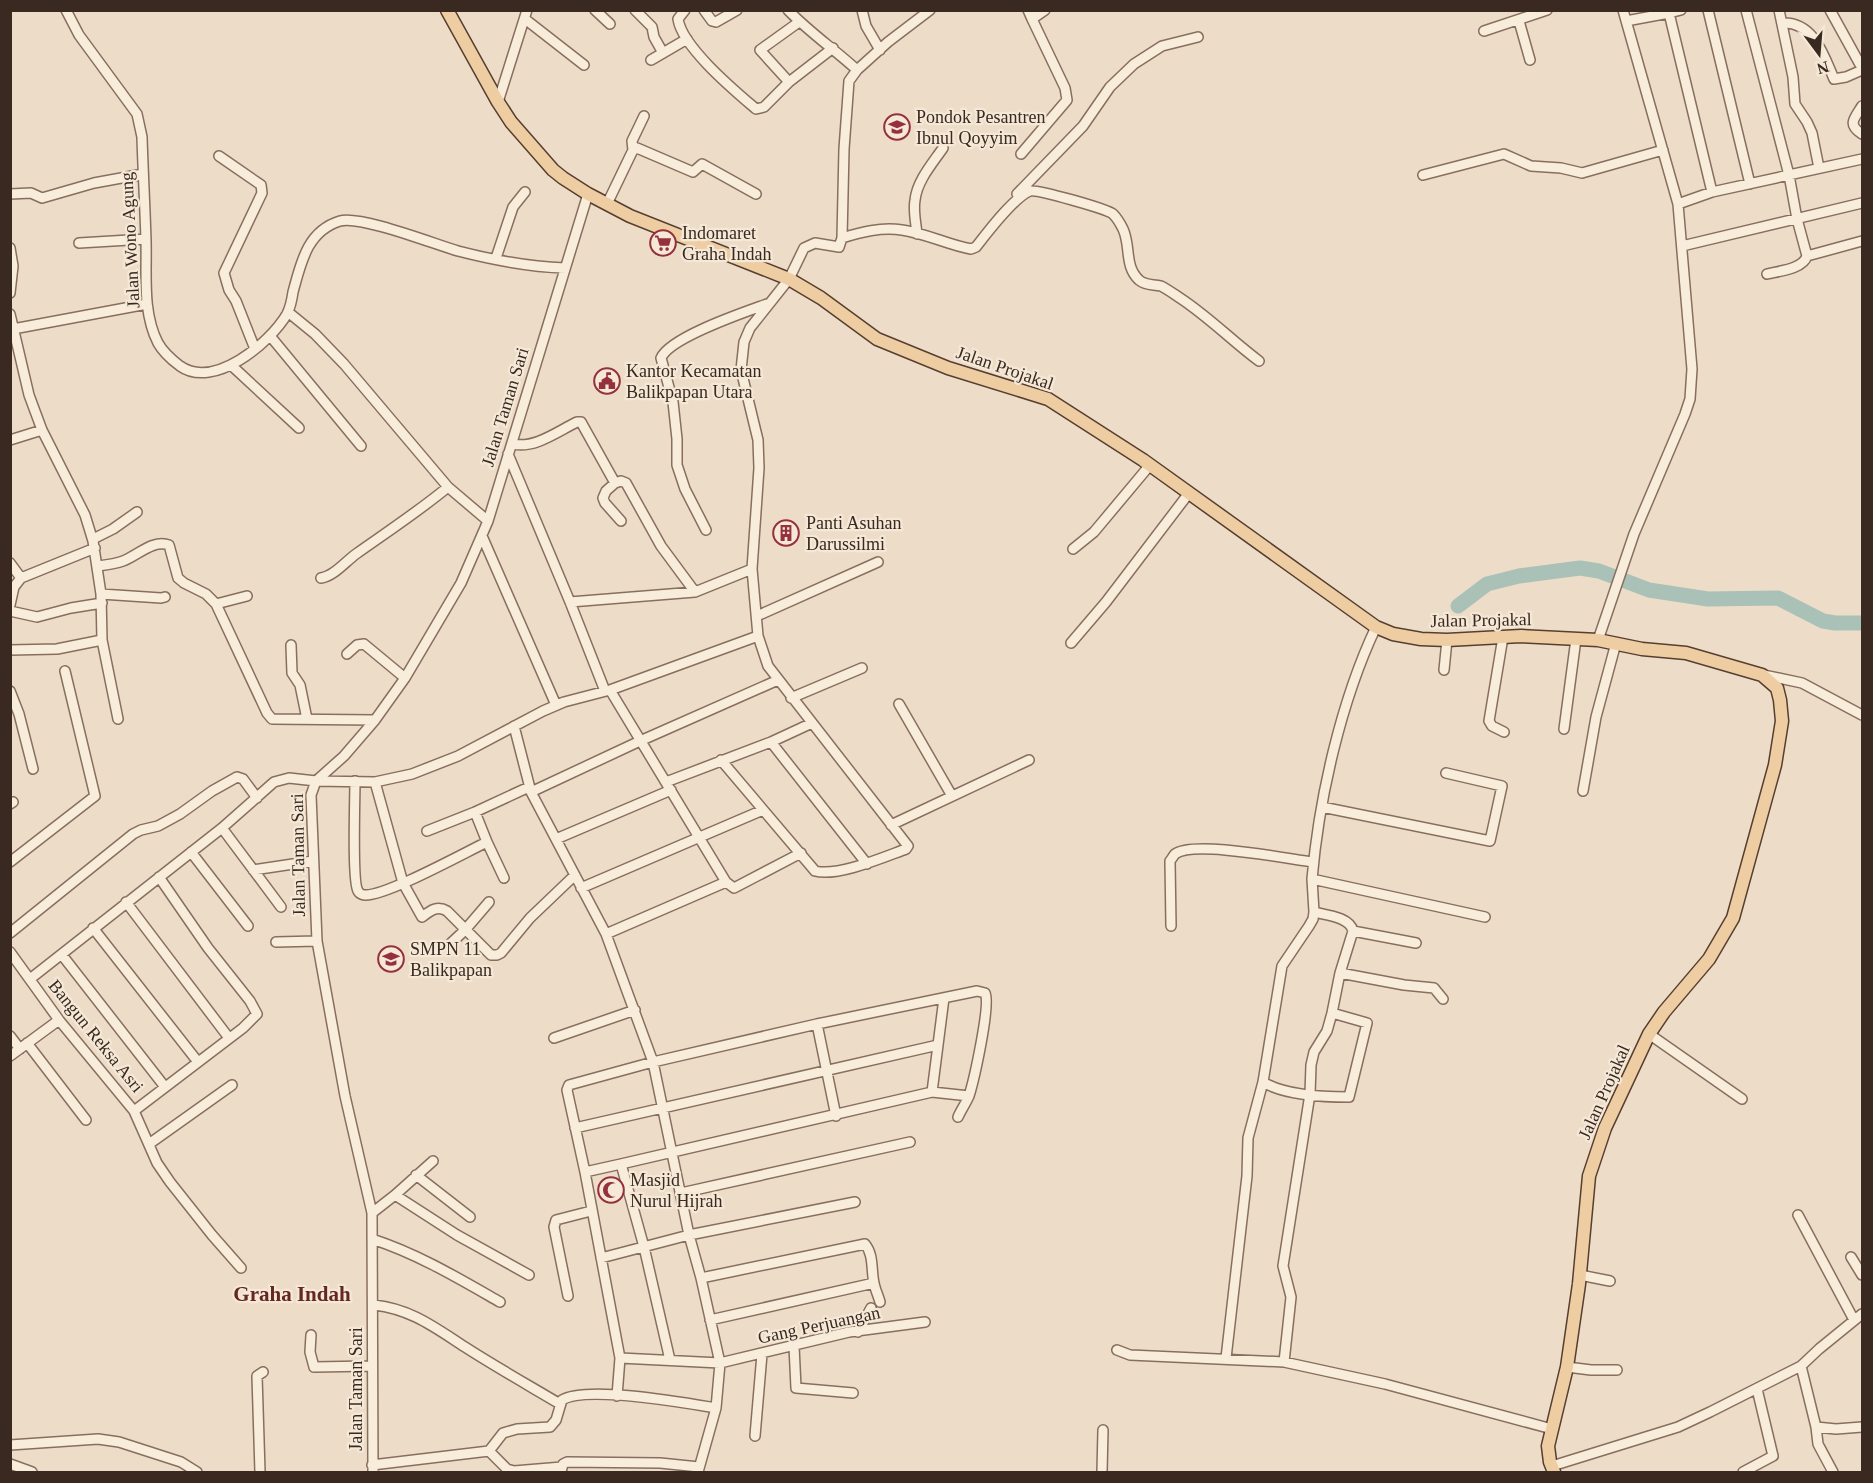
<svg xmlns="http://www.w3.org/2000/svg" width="1873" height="1483" font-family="Georgia,serif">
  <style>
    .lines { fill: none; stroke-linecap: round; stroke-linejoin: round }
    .river { stroke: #a9c1b7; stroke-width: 15 }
    .minor-casing { stroke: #886f5d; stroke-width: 12 }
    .major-casing { stroke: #563e31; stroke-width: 15 }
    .minor { stroke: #f8ecdb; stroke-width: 9 }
    .major { stroke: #eecda2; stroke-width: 12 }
    .labels { text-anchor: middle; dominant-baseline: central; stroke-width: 4.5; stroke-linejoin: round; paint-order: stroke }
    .poi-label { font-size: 18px; fill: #392920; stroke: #f5e8d7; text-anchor: start }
    .street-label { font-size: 18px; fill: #392920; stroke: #f5e8d7 }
    .quarter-label { font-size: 21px; font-weight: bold; fill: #642721; stroke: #f5e8d7 }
  </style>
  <rect width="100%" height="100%" fill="#edddc8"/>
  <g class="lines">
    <path class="river" d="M 1458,606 L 1487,584 L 1519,576 L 1580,568 L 1599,571 L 1649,590 L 1708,599 L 1778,598 L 1823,621 L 1835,623 L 1862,623"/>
    <g class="minor-casing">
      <path id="minor" d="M 66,10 L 79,35 L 137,114 L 142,137 C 143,171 145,206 146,241 C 147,274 142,312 158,343 C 163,352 172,360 180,366 C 214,390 270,343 287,314 C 290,308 292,299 293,292 C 301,263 307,231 340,221 C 360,215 434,244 458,251 C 493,260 529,267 565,268
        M 595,10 L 610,24
        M 635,10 L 652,27 L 654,37 L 663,53
        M 685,10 L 678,19 C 682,47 735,91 756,109 L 764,107 L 789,82 L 833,48
        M 704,10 L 712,21 L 716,22 L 737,10
        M 788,10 C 809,32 834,49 857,70
        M 862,10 L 866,26 L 880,50
        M 1028,10 L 1032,19 L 1045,10
        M 1681,10 L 1669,13 L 1712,192
        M 1708,10 L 1750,184
        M 1746,10 L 1789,175 L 1797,219 L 1807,256 C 1803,269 1779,271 1767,274
        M 1779,10 L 1793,77 L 1795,104 L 1807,122 L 1812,133 L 1819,168
        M 1830,10 L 1862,68
        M 525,19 L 584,65
        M 1519,21 L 1530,60
        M 1626,21 L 1669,13
        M 1783,23 C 1814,22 1824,56 1834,79 L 1846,77 L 1862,70
        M 1484,31 L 1547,10
        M 651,60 L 687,39
        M 789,82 L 760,50 L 799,22
        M 498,102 L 527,10
        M 1862,106 C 1854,119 1847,124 1862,134
        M 633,150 L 632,141 L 644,116
        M 1021,154 L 1067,100 L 1065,88 L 1032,19
        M 219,156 L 261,185 L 262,193 L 224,273 L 229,290 L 236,301 L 255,349
        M 1423,175 L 1504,154 L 1531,166 L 1561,168 L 1582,173 L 1663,150
        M 10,194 L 31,193 L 42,198 L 94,183 L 143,174
        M 1017,194 L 1083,126 L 1110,87 L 1134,64 L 1162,46 L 1198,37
        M 607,204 L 633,150 L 637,148 L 693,172 L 702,164 L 756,194
        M 1678,204 L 1712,192 L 1862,159
        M 917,234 C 916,223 913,211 915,200 C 917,181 932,164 943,148
        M 842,238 C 861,232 881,227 902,230 C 925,233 948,245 971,249 L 976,247 C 987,233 1014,197 1030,191 C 1037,189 1107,209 1113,214 C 1116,217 1121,225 1123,229 C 1131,246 1124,266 1139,280 C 1146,286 1153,284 1161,286 C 1167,289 1174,294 1180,298 C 1209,317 1232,341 1259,361
        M 79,243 L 146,239
        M 1682,246 L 1862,203
        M 10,248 L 13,266 L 10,293
        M 1807,256 L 1862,241
        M 496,258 L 513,207 L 525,192
        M 288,312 L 315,334 L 344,364 L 448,487 L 488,521
        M 10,314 L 29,395 L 42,430 L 85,515 L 93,541 L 101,594 L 102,640 L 118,719
        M 13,329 L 147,304
        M 271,337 L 361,446
        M 231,365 L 299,428
        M 10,440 L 42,430
        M 513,444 C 535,449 558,431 577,422 L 581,422 L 615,483 L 621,481 L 626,483 L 661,546 L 695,592
        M 508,454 L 570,602 L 605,691
        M 615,483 L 606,491 L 603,498 L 605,503 L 621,521
        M 706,530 L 685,489 L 677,465 L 677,439 L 673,402 L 661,358 C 670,337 745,312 767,304
        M 482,536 L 556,705
        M 93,539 L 113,529 L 137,512
        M 1073,549 L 1094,532 L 1150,465
        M 10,563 L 21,578
        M 98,566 C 106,565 115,564 123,561 C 137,556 153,539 169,545 L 178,578 L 184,583 L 206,594 L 216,604 L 267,713 L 272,719 L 375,720
        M 321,578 C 334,576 345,562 356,554 C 387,532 419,511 448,487
        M 101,594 L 161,598 L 165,597
        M 570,602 L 695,592 L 752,569
        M 216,604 L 247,596
        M 10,605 L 14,587 L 21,578 L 95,548
        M 10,611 L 37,617 L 71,608 L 102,603
        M 757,616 L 878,562
        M 1376,627 C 1341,701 1319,798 1312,879 L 1485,917
        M 1503,637 L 1489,721 L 1492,726 L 1504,732
        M 1598,640 L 1634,534 L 1685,414 L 1690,399 L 1692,369 L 1678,204 L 1623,10
        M 1071,643 L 1106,602 L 1189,493
        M 291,645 L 292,673 L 300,685 L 307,719
        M 10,650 L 57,649 L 102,640
        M 347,654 L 357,645 L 364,644 L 405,678
        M 1444,670 L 1447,640
        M 1764,675 L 1802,683 L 1862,715
        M 10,691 L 19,714 L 33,769
        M 791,698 L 862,668
        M 899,704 L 952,796
        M 514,726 L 531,792 L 606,934 L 653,1062 L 689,1235 L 701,1278 L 720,1363 L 716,1408 L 698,1472
        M 1564,729 L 1576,639
        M 771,742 L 867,864
        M 721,760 L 815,871 C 838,877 884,857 906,849 L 908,846 L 768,666 L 758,636 L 752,569 L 759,468 L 758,440 L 741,370 L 744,342 L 750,328 L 789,279 L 804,248 L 815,243 L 839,247 L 842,238 L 844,149 L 849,81 L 857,70 L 888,42 L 930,10
        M 355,781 C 355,797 352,882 358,891 C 359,893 362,895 365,895 C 386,896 464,853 487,842 L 504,878
        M 375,782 L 403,883 L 422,917 C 430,911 437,905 447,911 L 491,955 L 497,955 L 501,953 L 530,918 L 575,875
        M 666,782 L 771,742 L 812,723
        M 1583,791 L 1596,717 L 1616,643
        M 531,792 L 640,741 L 778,680
        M 10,804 L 13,802
        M 1322,807 L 1490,841 L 1502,786 L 1446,773
        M 891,825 L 1029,760
        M 222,828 L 281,907
        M 427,831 L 475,812
        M 556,839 L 671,790
        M 487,842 L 475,812 L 529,787
        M 191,852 L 248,926
        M 10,862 L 95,796 L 65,671
        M 253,870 L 313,861
        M 1312,879 L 1314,912
        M 726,882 L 734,888 L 801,853
        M 581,888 L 763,810
        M 126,902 L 229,1038
        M 1171,926 L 1170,861 C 1171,860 1174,855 1175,854 C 1194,840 1288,859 1313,862
        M 93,928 L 198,1062
        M 1353,931 L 1416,943
        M 10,933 L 133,834 L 141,830 L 158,826 L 180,814 L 212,791 L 237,777 L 243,779 L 257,798
        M 606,934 L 726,882 L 610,690
        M 276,942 L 317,941
        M 449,945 L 465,930 L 489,902
        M 10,952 L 59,1020 L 134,1111 L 157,1163 L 170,1182 L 212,1235 L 241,1268
        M 62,955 L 165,1087
        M 1340,973 L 1404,985 L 1434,988 L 1443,999
        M 30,979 L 222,828 L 274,782 L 289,778 L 316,781 L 375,782 L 412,774 L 458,756 L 543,711 L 564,702 L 610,690 L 758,636
        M 817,1024 L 836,1116
        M 1649,1034 L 1742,1099
        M 10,1036 L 20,1049
        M 554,1038 L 635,1010
        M 27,1043 L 86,1120
        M 10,1056 L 59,1020
        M 932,1092 L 969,1096
        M 134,1111 L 243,1028 L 257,1014 L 250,1001 L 208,948 L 159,877
        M 575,1128 L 938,1045 L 944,998
        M 149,1144 L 232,1085
        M 585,1172 L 621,1164
        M 416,1175 L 470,1217
        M 681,1193 L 910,1142
        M 395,1195 L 457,1235 L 529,1275
        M 372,1213 L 395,1195 L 433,1161
        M 1798,1215 L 1854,1320
        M 372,1239 C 418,1254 458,1278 500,1302
        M 1851,1257 L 1862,1275
        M 601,1258 L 689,1235 L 855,1202
        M 1580,1275 L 1610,1281
        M 701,1278 L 865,1244 C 874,1255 871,1270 874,1283 C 875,1289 878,1295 880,1302
        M 568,1296 L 554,1227 L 556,1220 L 591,1211
        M 374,1305 C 411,1309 434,1327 465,1347 C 496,1367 528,1385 560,1404
        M 710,1320 L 874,1283
        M 858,1332 L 871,1308
        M 311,1335 L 310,1352 L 314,1367 L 371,1366
        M 794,1346 L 796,1388 L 853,1393
        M 1117,1350 L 1130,1355 L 1284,1362 L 1385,1384 L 1552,1429
        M 620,1358 L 720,1363 L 849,1332 L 925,1322
        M 1226,1358 L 1247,1176 L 1248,1138 L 1263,1082
        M 670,1360 L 644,1247 L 621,1164 L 932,1092 L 938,1045
        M 1284,1362 L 1291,1297 L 1283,1266 L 1310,1094 L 1311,1065 L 1314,1052 L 1327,1031 L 1332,1013 L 1340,973 L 1353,931 C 1350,917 1326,915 1314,912 L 1313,919 L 1309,926 L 1282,966 L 1263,1082 C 1284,1095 1324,1097 1349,1097 L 1367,1023 L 1332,1013
        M 1801,1366 L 1816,1427 L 1818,1444 L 1833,1472
        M 1567,1367 L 1591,1370 L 1617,1370
        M 617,1396 L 620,1358 L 585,1172 L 567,1090 L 569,1085 L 653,1062 L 817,1024 L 977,991 L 985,993 C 991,1004 974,1080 969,1096 C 966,1103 961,1110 958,1117
        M 1816,1427 L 1836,1429 L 1862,1427
        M 755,1436 L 762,1354
        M 10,1445 L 98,1439 L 119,1442 L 181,1462 L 197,1472
        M 489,1451 L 507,1469 L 514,1471 L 562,1467
        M 10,1464 L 32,1472
        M 372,1465 L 489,1451 L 503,1433 L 517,1429 L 550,1427 L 556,1420 L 562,1400 C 586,1385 686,1403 716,1408
        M 1552,1466 L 1678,1427 L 1710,1412 L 1801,1366 L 1819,1349 L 1862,1314
        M 260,1472 L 257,1376 L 263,1372
        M 373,1472 L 372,1213 L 345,1096 L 317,941 L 311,795 L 316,781 L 344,756 L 375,720 L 405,678 L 461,583 L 488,521 L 588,194
        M 561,1472 L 563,1464 L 567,1462 L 660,1463 L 699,1467
        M 1102,1472 L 1103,1430
        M 1743,1472 L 1773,1456 L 1757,1389"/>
    </g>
    <g class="major-casing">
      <path id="major" d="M 447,10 L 498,102 L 511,122 L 553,170 L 563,178 L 588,194 L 630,216 L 789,279 L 821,298 L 877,339 L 948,368 L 1048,399 L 1143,460 L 1376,627 L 1393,634 L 1421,639 L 1447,640 L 1521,636 L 1598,640 L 1642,649 L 1686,653 L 1762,675 L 1777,688 L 1780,700 L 1782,721 L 1775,765 L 1733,918 L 1709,959 L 1664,1012 L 1649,1034 L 1605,1128 L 1589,1176 L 1579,1284 L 1567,1367 L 1548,1446 L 1550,1462 L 1554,1472"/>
    </g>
    <use href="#minor" class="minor"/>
    <use href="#major" class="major"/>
  </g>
  <defs>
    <g id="school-ring" transform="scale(1.35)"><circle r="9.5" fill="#f5e8d7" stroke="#95303d" stroke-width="1.5"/><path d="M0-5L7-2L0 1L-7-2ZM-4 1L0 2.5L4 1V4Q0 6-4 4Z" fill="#95303d"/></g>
    <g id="supermarket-ring" transform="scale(1.35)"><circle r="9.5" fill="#f5e8d7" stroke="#95303d" stroke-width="1.5"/><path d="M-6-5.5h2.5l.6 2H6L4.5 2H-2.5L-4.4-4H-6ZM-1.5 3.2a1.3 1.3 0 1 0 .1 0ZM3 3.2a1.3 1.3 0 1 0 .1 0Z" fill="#95303d"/></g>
    <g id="civic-ring" transform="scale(1.35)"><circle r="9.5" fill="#f5e8d7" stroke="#95303d" stroke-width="1.5"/><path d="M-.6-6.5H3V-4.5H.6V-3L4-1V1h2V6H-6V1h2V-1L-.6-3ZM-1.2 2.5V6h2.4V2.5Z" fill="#95303d"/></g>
    <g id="building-ring" transform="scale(1.35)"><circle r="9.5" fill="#f5e8d7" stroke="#95303d" stroke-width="1.5"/><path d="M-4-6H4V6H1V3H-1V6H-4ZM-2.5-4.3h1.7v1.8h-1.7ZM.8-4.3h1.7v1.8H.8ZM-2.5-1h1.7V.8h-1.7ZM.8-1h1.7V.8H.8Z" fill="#95303d"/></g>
    <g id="mosque-ring" transform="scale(1.35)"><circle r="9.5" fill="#f5e8d7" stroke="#95303d" stroke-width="1.5"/><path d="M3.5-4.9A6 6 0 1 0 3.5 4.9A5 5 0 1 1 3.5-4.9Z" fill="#95303d"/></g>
  </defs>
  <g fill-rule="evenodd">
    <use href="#school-ring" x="897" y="127"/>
    <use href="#supermarket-ring" x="663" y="243"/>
    <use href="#civic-ring" x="607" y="381"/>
    <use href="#building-ring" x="786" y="533"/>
    <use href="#school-ring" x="391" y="959"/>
    <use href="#mosque-ring" x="611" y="1190"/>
  </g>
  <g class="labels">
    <g class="poi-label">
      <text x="916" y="117">Pondok Pesantren<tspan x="916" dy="21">Ibnul Qoyyim</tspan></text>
      <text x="682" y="233">Indomaret<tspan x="682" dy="21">Graha Indah</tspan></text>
      <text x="626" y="371">Kantor Kecamatan<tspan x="626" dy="21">Balikpapan Utara</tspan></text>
      <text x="806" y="523">Panti Asuhan<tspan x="806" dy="21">Darussilmi</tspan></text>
      <text x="410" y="949">SMPN 11<tspan x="410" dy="21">Balikpapan</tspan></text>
      <text x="630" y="1180">Masjid<tspan x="630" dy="21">Nurul Hijrah</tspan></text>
    </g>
    <g class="street-label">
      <text transform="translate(130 240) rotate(-93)">Jalan Wono Agung</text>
      <text transform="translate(1005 368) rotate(19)">Jalan Projakal</text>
      <text transform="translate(505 407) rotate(-73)">Jalan Taman Sari</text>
      <text transform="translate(1481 620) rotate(-1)">Jalan Projakal</text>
      <text transform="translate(298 855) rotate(-91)">Jalan Taman Sari</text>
      <text transform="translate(96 1036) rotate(51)">Bangun Reksa Asri</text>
      <text transform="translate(1604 1092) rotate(-66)">Jalan Projakal</text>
      <text transform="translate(819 1325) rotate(-12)">Gang Perjuangan</text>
      <text transform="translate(356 1389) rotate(-90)">Jalan Taman Sari</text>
    </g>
    <g class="quarter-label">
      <text x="292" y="1294">Graha Indah</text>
    </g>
  </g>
  <rect width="1873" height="1483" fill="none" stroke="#392920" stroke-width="24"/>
  <g transform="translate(1819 54) rotate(164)" stroke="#f5e8d7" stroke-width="4.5" paint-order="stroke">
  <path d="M0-4.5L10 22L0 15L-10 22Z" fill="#392920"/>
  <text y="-9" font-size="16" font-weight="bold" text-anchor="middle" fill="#392920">N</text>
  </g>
</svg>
